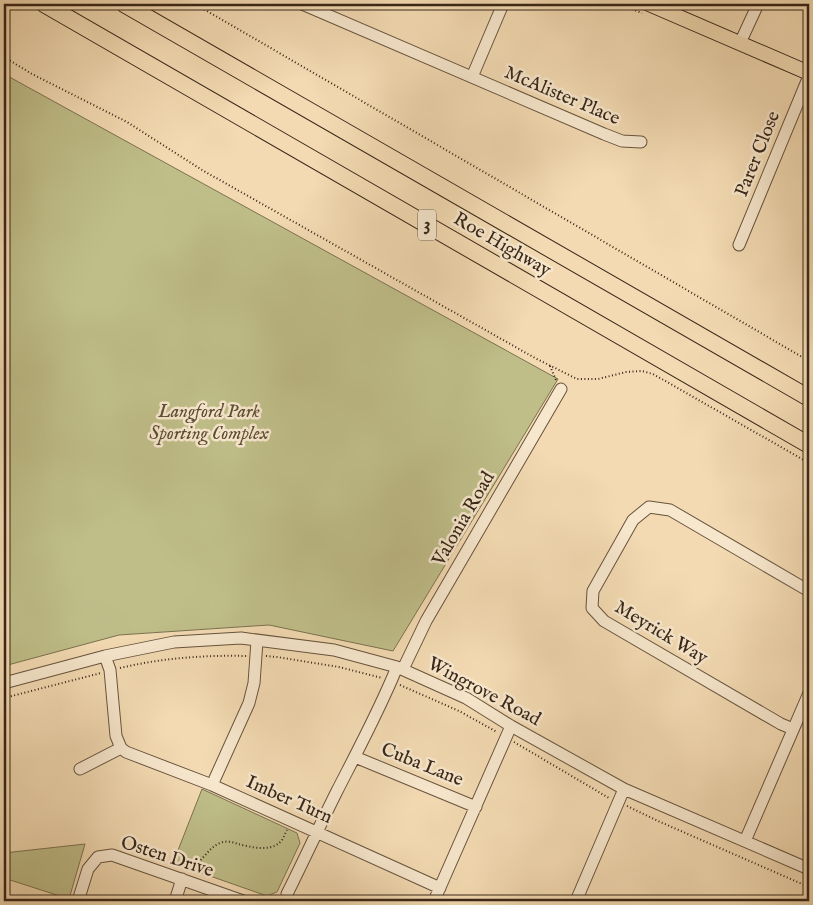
<svg xmlns="http://www.w3.org/2000/svg" width="813" height="905" font-family="'IM FELL English',serif">
  <style>
    .green { fill: #bfbe89; stroke: #7c7250 }
    .lines { fill: none; stroke-linecap: round; stroke-linejoin: round }
    .minor-casing { stroke: #67533e; stroke-width: 13 }
    .major-casing { stroke: #382618; stroke-width: 16 }
    .highway-casing { stroke: #382618; stroke-width: 18 }
    .path { stroke: #382618; stroke-width: 2; stroke-dasharray: 1 2.5; stroke-linecap: butt }
    .minor { stroke: #f7e7cd; stroke-width: 11 }
    .major { stroke: #f3dab2; stroke-width: 14 }
    .highway { stroke: #f3dab2; stroke-width: 16 }
    .labels { text-anchor: middle; dominant-baseline: central; stroke-width: 5; stroke-linejoin: round; paint-order: stroke }
    .shield { fill: #f7e7cd; stroke: #71604e; stroke-width: 1 }
    .shield-label { font-size: 18px; font-weight: bold; fill: #382618 }
    .street-label { font-size: 19px; fill: #382618; stroke: #f7e7cd }
    .park-label { font-size: 19px; font-style: italic; fill: #5a4c34; stroke: #f7e7cd }
  </style>
  <rect width="100%" height="100%" fill="#f3dab2"/>
  <filter id="stains"><feTurbulence type="fractalNoise" baseFrequency=".004" numOctaves="4"/><feColorMatrix values="0 0 0 0 .2 0 0 0 0 .09 0 0 0 0 .02 0 0 0 .5 -.17"/></filter>
  <radialGradient id="worn" r=".72"><stop offset=".6" stop-color="#630" stop-opacity="0"/><stop offset="1" stop-color="#630" stop-opacity=".3"/></radialGradient>
  <path class="green" d="M 4,74 L 558,379 L 393,651 L 269,625 L 119,635 L 4,666 Z
    M 202,789 L 297,833 L 300,843 L 277,892 L 267,896 L 173,863 Z
    M 85,844 L 69,899 L 4,878 L 4,853 Z"/>
  <g class="lines">
    <g class="minor-casing">
      <path id="minor" d="M 302,4 L 604,134 L 622,141 L 641,142
        M 740,43 L 758,4
        M 472,77 L 503,4
        M 739,245 L 809,76
        M 105,656 L 110,670 L 116,736 L 121,748 L 126,752 L 212,785 L 440,888
        M 403,669 L 426,621 L 561,389
        M 4,683 L 105,656 L 174,642 L 241,638 L 334,650 L 397,667 L 466,698 L 511,726 L 624,789 L 809,869
        M 793,729 L 781,724 L 604,621 L 592,608 L 593,591 L 633,520 L 649,507 L 670,510 L 809,591
        M 355,757 L 476,807
        M 80,769 L 121,748
        M 212,785 L 249,703 L 254,683 L 257,641
        M 745,841 L 809,693
        M 287,894 C 304,860 320,825 337,791 C 358,750 380,709 397,667
        M 78,901 L 88,869 L 98,857 L 112,855 L 243,901
        M 175,901 L 182,879
        M 434,901 L 511,726
        M 576,901 L 624,789"/>
    </g>
    <g class="major-casing">
      <path id="major" d="M 649,4 L 809,73"/>
    </g>
    <g class="highway-casing">
      <path id="highway" d="M 44,4 L 809,445
        M 124,4 L 809,398"/>
    </g>
    <path class="path" d="M 195,4 L 809,361
      M 619,4 L 642,13
      M 4,57 L 32,74 L 127,122 L 202,170 L 535,358 L 577,379 L 598,379 L 626,372 L 642,371 L 653,374 L 809,463
      M 550,366 L 556,380
      M 266,656 L 277,657 L 339,667 L 382,678
      M 120,668 C 162,658 204,655 247,656
      M 400,685 L 459,711 L 497,732
      M 4,698 L 101,673
      M 514,742 L 609,798
      M 627,806 L 658,821 L 809,887
      M 186,869 C 202,866 207,846 223,842 C 228,841 233,842 238,844 C 251,847 272,853 282,840 C 284,837 285,833 287,830"/>
    <use href="#minor" class="minor"/>
    <use href="#major" class="major"/>
    <use href="#highway" class="highway"/>
  </g>
  <g class="labels">
    <rect class="shield" x="418" y="209.5" width="18" height="31" rx="4"/>
    <g class="shield-label">
      <text x="427" y="225">3</text>
    </g>
    <g class="street-label">
      <text transform="translate(562 96) rotate(23)">McAlister Place</text>
      <text transform="translate(758 154) rotate(-68)">Parer Close</text>
      <text transform="translate(502 245) rotate(30)">Roe Highway</text>
      <text transform="translate(464 519) rotate(-60)">Valonia Road</text>
      <text transform="translate(661 633) rotate(31)">Meyrick Way</text>
      <text transform="translate(484 692) rotate(28)">Wingrove Road</text>
      <text transform="translate(422 765) rotate(22)">Cuba Lane</text>
      <text transform="translate(289 800) rotate(24)">Imber Turn</text>
      <text transform="translate(167 857) rotate(18)">Osten Drive</text>
    </g>
    <g class="park-label">
      <text x="209" y="412">Langford Park<tspan x="209" dy="22">Sporting Complex</tspan></text>
    </g>
  </g>
  <rect width="813" height="905" fill="none" stroke="#f3dab2" stroke-width="20"/>
  <rect x="5" y="5" width="803" height="895" fill="none" stroke="#382618" stroke-width="2.5"/>
  <rect x="10" y="10" width="793" height="885" fill="none" stroke="#382618"/>
  <rect width="100%" height="100%" filter="url(#stains)"/>
  <rect width="100%" height="100%" fill="url(#worn)"/>
</svg>
